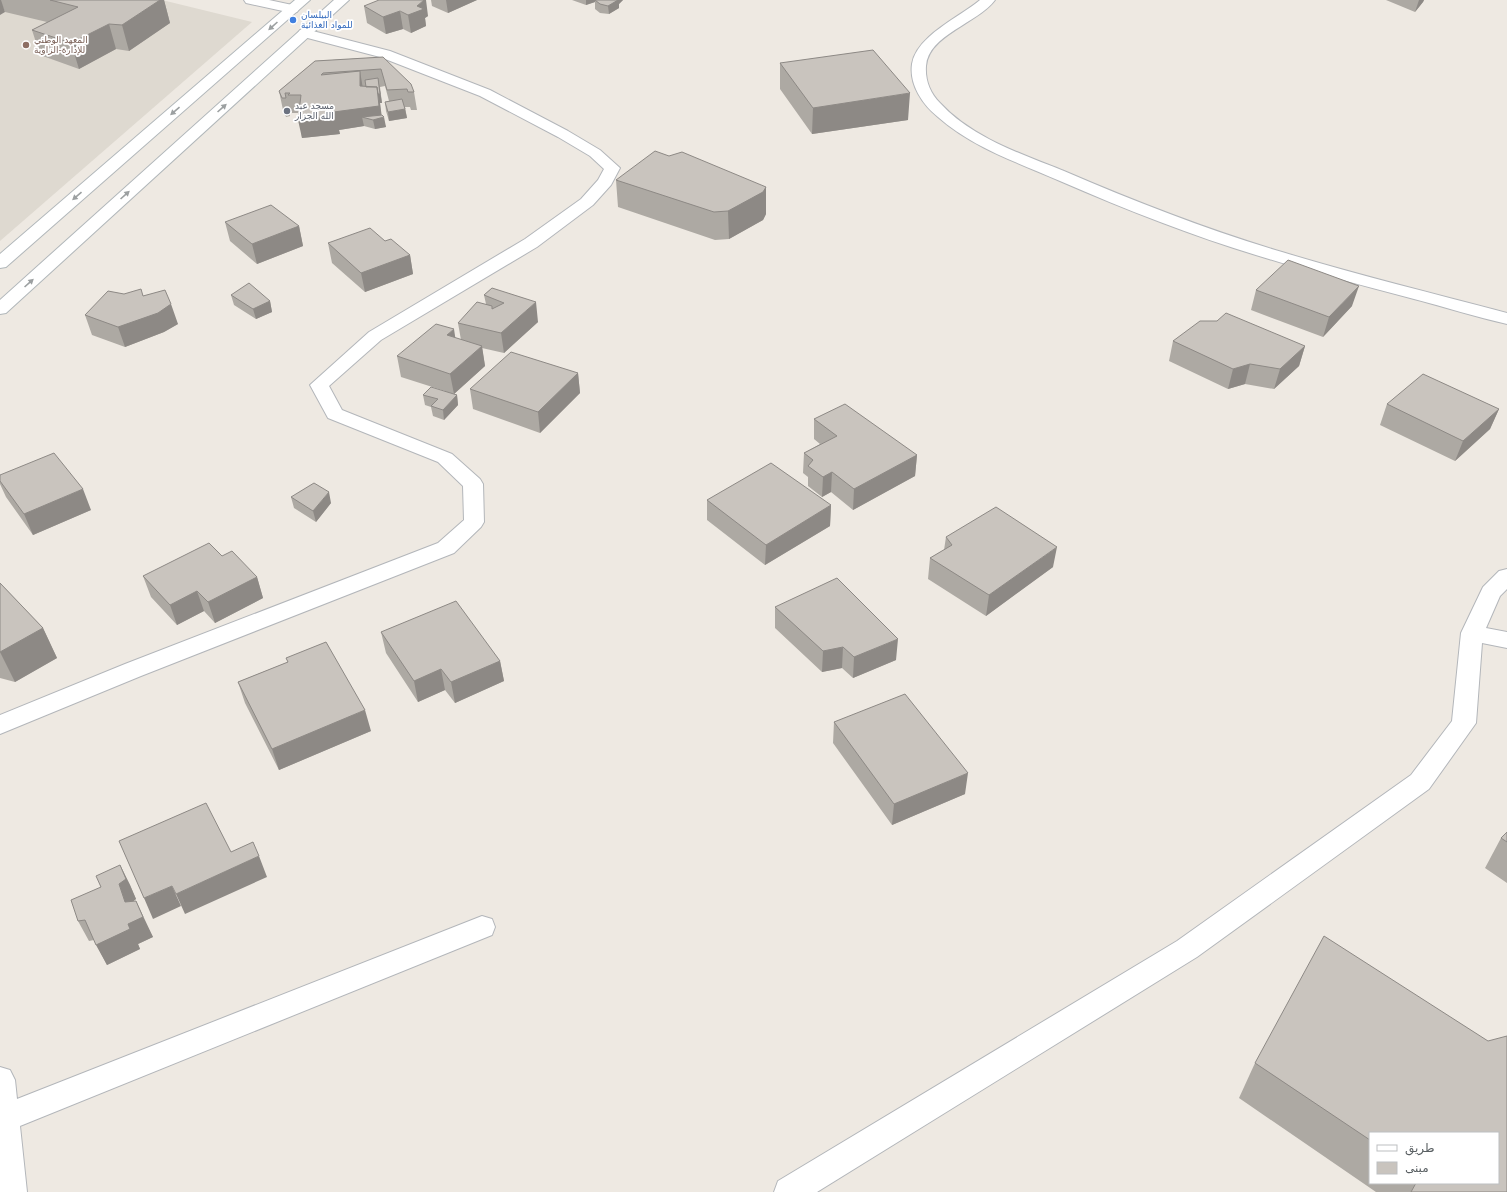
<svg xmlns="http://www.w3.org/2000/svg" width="1507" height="1192" font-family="'DejaVu Sans',Vazirmatn,sans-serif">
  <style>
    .education { fill: #ded9d0 }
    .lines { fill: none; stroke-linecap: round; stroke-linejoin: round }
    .street-casing { stroke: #b3b6ba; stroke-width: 2 }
    .secondary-casing { stroke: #b1b7ba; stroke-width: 2 }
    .street { fill: #fff; fill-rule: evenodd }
    .secondary { fill: #fff; fill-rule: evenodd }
    .wall { fill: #ada9a3; fill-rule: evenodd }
    .shaded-wall { fill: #8d8985 }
    .building { fill: #c9c4be; stroke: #8d8985 }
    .oneway { fill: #9ca0a1 }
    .shop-dot { fill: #3f7fe0; stroke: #fff; stroke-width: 1.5 }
    .education-dot { fill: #8d6e63; stroke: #fff; stroke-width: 1.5 }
    .worship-dot { fill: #6b7280; stroke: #fff; stroke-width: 1.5 }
    .labels { text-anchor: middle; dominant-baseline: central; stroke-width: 3.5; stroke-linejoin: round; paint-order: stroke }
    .far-shop-label { font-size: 9px; fill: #366cbe; stroke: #fff; text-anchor: start }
    .far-education-label { font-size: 9px; fill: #785e54; stroke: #fff; text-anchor: start }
    .far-worship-label { font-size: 9px; fill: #5b616d; stroke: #fff; text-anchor: start }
  </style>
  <rect width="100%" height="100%" fill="#eee9e2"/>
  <path class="education" d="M 0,0 L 162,0 L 252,22 L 0,241 Z"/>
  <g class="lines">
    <g class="street-casing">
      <path id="street" d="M 244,0 L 269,0 L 297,6 L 299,9 L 297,12 L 292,13 L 246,3 Z
        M 980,0 L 995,0 C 978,23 928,35 926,66 C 925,80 930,93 940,103 C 972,138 1022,154 1064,171 C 1136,202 1208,230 1282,252 C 1357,275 1432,293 1507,313 L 1507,324 C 1476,317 1445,307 1414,299 C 1366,286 1317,274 1269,259 C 1198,238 1129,211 1060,181 C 1019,163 973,148 938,117 C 923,105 909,85 912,64 C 916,36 960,17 980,0 Z
        M 305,29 L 390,51 L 490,90 L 568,131 L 600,150 L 620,168 L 611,185 L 593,205 L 537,247 L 381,340 L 329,386 L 342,410 L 452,454 L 480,479 L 483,484 L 484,522 L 481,527 L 454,553 L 141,676 L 0,734 L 0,715 L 125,664 L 438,543 L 464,520 L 463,486 L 438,462 L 328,418 L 310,385 L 369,332 L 525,239 L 581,199 L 598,180 L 604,169 L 590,156 L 558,137 L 480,96 L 380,57 L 300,36 L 298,33 L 300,30 Z
        M 1507,569 L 1507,589 L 1500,596 L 1486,628 L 1507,632 L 1507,648 L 1482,643 L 1476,723 L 1429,789 L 1197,957 L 817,1192 L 774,1192 L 778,1181 L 1177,941 L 1411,775 L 1452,721 L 1461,633 L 1483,587 L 1499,571 Z
        M 482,916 L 492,919 L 495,927 L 492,935 L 20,1126 L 27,1192 L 0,1192 L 0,1067 L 10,1070 L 15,1080 L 17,1099 Z"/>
    </g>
    <g class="secondary-casing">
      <path id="secondary" d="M 295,0 L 310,0 L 6,267 L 0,268 L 0,254 Z
        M 334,0 L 349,0 L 6,313 L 0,314 L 0,300 Z"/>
    </g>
    <use href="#street" class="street"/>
    <use href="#secondary" class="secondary"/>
  </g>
  <path class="wall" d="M 0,0 L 164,0 L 170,23 L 129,51 L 116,49 L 79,69 L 40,55 L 32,30 L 47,22 L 5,12 Z
    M 431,0 L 477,0 L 448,13 L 432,6 Z
    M 572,0 L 623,0 L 619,4 L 619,8 L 609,14 L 600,13 L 595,9 L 595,2 L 586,5 Z
    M 1386,0 L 1424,0 L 1423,2 L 1415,12 Z
    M 364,6 L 428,16 L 425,18 L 426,26 L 411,33 L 403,29 L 386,34 L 367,23 Z
    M 383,57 L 414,92 L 417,110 L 411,110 L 410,107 L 405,107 L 407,118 L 389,121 L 386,111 L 385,102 L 389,101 L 385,86 L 380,87 L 382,103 L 380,103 L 381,115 L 386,127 L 375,129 L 364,126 L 339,130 L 340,134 L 302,138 L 299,113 L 292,113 L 292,111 L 289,111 L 290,116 L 286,117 L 283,110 L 279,91 L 315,61 Z
    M 780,63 L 908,120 L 812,134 L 780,89 Z
    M 616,180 L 766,214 L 763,220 L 729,239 L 715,240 L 618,207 Z
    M 225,222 L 299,226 L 303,246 L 257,264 L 230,241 Z
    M 385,241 L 410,255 L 413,274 L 365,292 L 332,263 L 328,243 Z
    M 492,288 L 538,322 L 504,353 L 482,348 L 485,366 L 454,394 L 457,395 L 458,405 L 444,420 L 433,416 L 431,407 L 425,405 L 423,395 L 445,391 L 401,377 L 397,356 L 455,338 L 461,340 L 458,323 L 486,304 L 484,295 Z
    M 1256,290 L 1352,306 L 1323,337 L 1251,310 Z
    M 124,294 L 143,296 L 178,324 L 164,332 L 125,347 L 92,335 L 85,315 Z
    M 231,295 L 270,301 L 272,312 L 256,319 L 234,305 Z
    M 1173,341 L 1305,346 L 1299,366 L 1274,389 L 1245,384 L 1228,389 L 1169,361 Z
    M 578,373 L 580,393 L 540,433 L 473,409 L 470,389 Z
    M 1387,404 L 1499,409 L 1490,429 L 1455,461 L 1380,425 Z
    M 814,419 L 917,455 L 915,476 L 853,510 L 831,492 L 822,497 L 808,486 L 808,477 L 803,473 L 804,453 L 820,444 L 814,439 Z
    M 0,475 L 91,510 L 33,535 L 6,497 L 0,484 Z
    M 291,497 L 331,503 L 316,522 L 294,508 Z
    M 707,500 L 831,505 L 830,526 L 765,565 L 707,520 Z
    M 946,537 L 1053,567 L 986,616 L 928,579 L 930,558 L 944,550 Z
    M 222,556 L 257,577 L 263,598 L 215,623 L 204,611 L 177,625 L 151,597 L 143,576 Z
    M 0,583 L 43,628 L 57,658 L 15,682 L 0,678 Z
    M 775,607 L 896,660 L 853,678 L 842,668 L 822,672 L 775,628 Z
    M 381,632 L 500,661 L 504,681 L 455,703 L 445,690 L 418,702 L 386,653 Z
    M 286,658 L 371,731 L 279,770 L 245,703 L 238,682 L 288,662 Z
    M 834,722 L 965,794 L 892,825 L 833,743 Z
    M 1507,832 L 1507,883 L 1485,868 L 1501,838 Z
    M 120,865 L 130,885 L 136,899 L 133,901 L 153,937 L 138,944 L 140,949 L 107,965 L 94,940 L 89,941 L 78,921 L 101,887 Z
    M 1488,1041 L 1507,1192 L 1376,1192 L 1239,1098 L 1255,1063 ZM 1370,1133 L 1498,1183 L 1370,1183 Z"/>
  <path class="shaded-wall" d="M 0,0 L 1,0 L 5,12 L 0,15 Z
    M 160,0 L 164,0 L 170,23 L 129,51 L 122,25 Z
    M 424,0 L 426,0 L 428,16 L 425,18 L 426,26 L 411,33 L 408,15 L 417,6 Z
    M 446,0 L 477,0 L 448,13 Z
    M 586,0 L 595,0 L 595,2 L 586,5 Z
    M 616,0 L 623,0 L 619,4 L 619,8 L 609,14 L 608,6 Z
    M 1419,0 L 1424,0 L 1423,2 L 1415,12 Z
    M 400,11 L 403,29 L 386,34 L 383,17 Z
    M 109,24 L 116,49 L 79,69 L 71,43 Z
    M 360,71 L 363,89 L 360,86 Z
    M 378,78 L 382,103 L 380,103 L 382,118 L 384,117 L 386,127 L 375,129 L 373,120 L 362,117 L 364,126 L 339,130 L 340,134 L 302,138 L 298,120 L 326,113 Z
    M 910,93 L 908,120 L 812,134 L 813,108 Z
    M 405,109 L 407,118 L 389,121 L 388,112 Z
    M 766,187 L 766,214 L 763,220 L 729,239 L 728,211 Z
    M 299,226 L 303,246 L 257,264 L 252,244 Z
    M 410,255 L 413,274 L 365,292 L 361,273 Z
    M 1359,286 L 1352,306 L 1323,337 L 1329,317 Z
    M 270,301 L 272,312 L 256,319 L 253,309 Z
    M 536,302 L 538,322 L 504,353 L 501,333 Z
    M 171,304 L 178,324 L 164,332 L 125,347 L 118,327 Z
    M 454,329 L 457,349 L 447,335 Z
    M 482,346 L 485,366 L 454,394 L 450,374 Z
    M 1305,346 L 1299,366 L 1274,389 L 1280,369 Z
    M 1250,364 L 1245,384 L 1228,389 L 1233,369 Z
    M 578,373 L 580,393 L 540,433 L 538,412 Z
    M 457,395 L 458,405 L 444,420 L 443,410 Z
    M 1499,409 L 1490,429 L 1455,461 L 1463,441 Z
    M 917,455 L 915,476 L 853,510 L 854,489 Z
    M 832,472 L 831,492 L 822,497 L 823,477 Z
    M 83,489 L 91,510 L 33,535 L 24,514 Z
    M 329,492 L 331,503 L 316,522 L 313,511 Z
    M 831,505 L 830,526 L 765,565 L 766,545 Z
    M 1057,547 L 1053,567 L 986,616 L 989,595 Z
    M 257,577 L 263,598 L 215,623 L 208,602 Z
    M 197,591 L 204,611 L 177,625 L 170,605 Z
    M 43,628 L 57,658 L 15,682 L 0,652 Z
    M 898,639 L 896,660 L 853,678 L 854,657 Z
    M 843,647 L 842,668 L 822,672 L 823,651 Z
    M 500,661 L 504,681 L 455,703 L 451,682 Z
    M 441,669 L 445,690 L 418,702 L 414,681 Z
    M 365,710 L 371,731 L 279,770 L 272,749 Z
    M 968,773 L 965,794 L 892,825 L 894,804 Z
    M 259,856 L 267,877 L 185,914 L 176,894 Z
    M 120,865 L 130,885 L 136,899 L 129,905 L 136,901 L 153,937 L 138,944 L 140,949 L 107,965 L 96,945 L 128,924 L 125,902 L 119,884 Z
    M 172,886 L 181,906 L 153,919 L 144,898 Z"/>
  <path class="building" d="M 50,0 L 160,0 L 122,25 L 109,24 L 71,43 L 32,30 L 78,7 Z
    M 379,0 L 424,0 L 417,6 L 424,9 L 408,15 L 400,11 L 383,17 L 364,6 Z
    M 595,0 L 618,0 L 608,6 L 600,4 Z
    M 873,50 L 910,93 L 813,108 L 780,63 Z
    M 383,57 L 411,84 L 414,92 L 408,92 L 407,89 L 387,90 L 381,69 L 323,73 L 321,75 L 360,71 L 360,86 L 377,87 L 379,106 L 326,113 L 336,116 L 298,120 L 301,95 L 288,95 L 290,93 L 285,93 L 286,98 L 282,98 L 279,91 L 315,61 Z
    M 378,78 L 380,94 L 378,94 L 377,87 L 366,87 L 365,80 Z
    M 402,99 L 405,109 L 388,112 L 385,102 Z
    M 382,115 L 384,117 L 373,120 L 362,117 Z
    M 655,151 L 669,156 L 682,152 L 766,187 L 763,192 L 728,211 L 714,212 L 616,180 Z
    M 271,205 L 299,226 L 252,244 L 225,222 Z
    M 370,228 L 385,241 L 391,239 L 410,255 L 361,273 L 328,243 Z
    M 1288,260 L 1359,286 L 1329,317 L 1256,290 Z
    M 249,283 L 270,301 L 253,309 L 231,295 Z
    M 492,288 L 536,302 L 501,333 L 458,323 L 477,302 L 492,306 L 492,309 L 504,303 L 484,295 Z
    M 141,289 L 143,296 L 165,290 L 171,304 L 158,313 L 118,327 L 85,315 L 108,291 L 124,294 Z
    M 1226,313 L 1305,346 L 1280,369 L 1250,364 L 1233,369 L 1173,341 L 1200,321 L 1217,321 Z
    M 436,324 L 454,329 L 447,335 L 482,346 L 450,374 L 397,356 Z
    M 511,352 L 578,373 L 538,412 L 470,389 Z
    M 1423,374 L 1499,409 L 1463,441 L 1387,404 Z
    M 431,387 L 457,395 L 443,410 L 431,406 L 438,399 L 423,395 Z
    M 845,404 L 917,455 L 854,489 L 832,472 L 823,477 L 808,466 L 813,460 L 804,453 L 837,436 L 814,419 Z
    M 54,453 L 83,489 L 24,514 L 0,481 L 0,475 Z
    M 771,463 L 831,505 L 766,545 L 707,500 Z
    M 314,483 L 329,492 L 313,511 L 291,497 Z
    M 996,507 L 1057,547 L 989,595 L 930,558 L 952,545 L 946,537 Z
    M 209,543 L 222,556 L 232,551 L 257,577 L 208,602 L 197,591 L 170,605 L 143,576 Z
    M 837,578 L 898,639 L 854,657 L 843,647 L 823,651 L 775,607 Z
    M 0,583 L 43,628 L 0,652 Z
    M 456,601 L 500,661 L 451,682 L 441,669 L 414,681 L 381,632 Z
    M 326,642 L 365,710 L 272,749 L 238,682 L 288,662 L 286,658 Z
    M 905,694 L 968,773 L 894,804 L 834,722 Z
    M 206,803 L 231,852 L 253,842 L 259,856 L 176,894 L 172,886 L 144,898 L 119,841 Z
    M 1507,832 L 1507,842 L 1501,838 Z
    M 120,865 L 126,879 L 119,884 L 125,902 L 136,901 L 143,917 L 128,924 L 130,929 L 96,945 L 85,920 L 78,921 L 71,900 L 101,887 L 96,876 Z
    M 1324,936 L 1488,1041 L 1507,1036 L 1507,1192 L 1411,1192 L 1416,1183 L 1498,1183 L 1498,1133 L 1370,1133 L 1370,1140 L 1255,1063 Z"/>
  <defs><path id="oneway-solid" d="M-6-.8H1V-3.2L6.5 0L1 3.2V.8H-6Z"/></defs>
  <g class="oneway">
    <use href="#oneway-solid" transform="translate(273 26) rotate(138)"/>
    <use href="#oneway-solid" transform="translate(222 108) rotate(-42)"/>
    <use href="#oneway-solid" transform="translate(175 111) rotate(139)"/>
    <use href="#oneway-solid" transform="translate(125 195) rotate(-42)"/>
    <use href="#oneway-solid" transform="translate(77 196) rotate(139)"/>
    <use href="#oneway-solid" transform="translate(29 283) rotate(-42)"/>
  </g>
  <circle class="shop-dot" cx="293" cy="20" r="4"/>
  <circle class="education-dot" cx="26" cy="45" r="4"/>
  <circle class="worship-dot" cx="287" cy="111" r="4"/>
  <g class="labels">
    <g class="far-shop-label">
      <text x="301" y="15">البيلسان<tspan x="301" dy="10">للمواد الغذائية</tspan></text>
    </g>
    <g class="far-education-label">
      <text x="34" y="40">المعهد الوطني<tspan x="34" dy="10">للإدارة-الزاوية</tspan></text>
    </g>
    <g class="far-worship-label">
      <text x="295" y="106">مسجد عبد<tspan x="295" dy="10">الله الجزار</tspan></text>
    </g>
  </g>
  <rect x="1369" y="1132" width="130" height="52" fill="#ffffff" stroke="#bdbfc1"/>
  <rect x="1377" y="1145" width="20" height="6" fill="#ffffff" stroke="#bdbfc1"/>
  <text x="1405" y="1152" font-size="12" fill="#5a6063">طريق</text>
  <rect x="1377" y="1162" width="20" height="12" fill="#c9c4be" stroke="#bdbfc1"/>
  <text x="1405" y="1172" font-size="12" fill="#5a6063">مبنى</text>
</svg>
